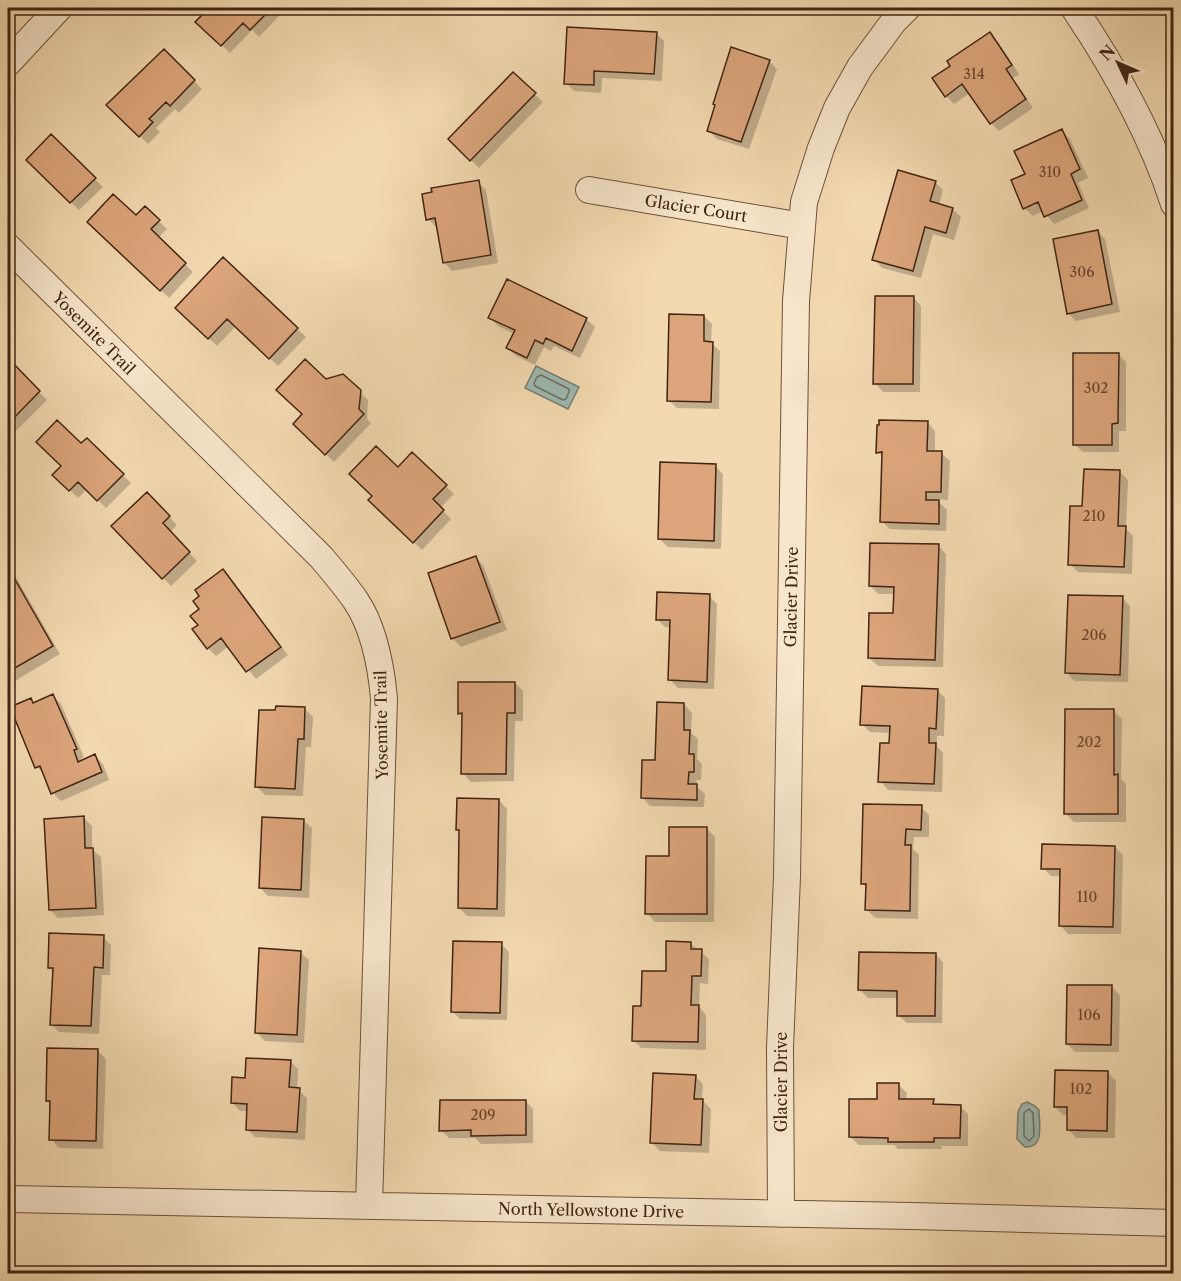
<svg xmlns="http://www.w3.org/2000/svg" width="1181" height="1281" font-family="'Libre Caslon Text',serif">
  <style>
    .water { fill: #9cb9b1; stroke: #787d72; stroke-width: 1.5 }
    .shadow { fill: #0003 }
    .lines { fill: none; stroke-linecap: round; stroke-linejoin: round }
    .shore { stroke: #6f6e62; stroke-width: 1.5 }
    .building { fill: #dca57b; stroke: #422413; stroke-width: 1.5 }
    .minor-casing { stroke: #6e513a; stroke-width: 28 }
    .minor { stroke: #f7e6cc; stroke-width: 26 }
    .labels { text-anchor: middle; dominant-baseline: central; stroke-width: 6; stroke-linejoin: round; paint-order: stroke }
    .number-label { font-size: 14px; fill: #68442d }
    .street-label { font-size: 16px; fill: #422413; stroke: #f7e6cc }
  </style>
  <rect width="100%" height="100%" fill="#f3d9b0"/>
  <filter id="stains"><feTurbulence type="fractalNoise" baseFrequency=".00333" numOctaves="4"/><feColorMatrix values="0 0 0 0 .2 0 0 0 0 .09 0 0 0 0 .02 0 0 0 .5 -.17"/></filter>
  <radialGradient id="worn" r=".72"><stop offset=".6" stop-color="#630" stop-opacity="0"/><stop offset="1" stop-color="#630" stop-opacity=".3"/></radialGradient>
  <path class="water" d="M 536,366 L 579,387 L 568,409 L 525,388 Z
    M 1027,1102 L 1035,1106 L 1039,1110 C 1039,1122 1045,1149 1025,1147 L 1017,1139 L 1018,1112 L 1022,1104 Z"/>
  <path class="shadow" d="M 211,8 L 274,8 L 281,14 L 259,37 L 252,30 L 230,53 L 198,22 Z
    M 1171,8 L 1174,8 L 1174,21 L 1167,11 Z
    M 656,33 L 664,41 L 662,81 L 602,78 L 601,93 L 574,91 L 566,83 Z
    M 990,34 L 998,42 L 1019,74 L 1013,78 L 1033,108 L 999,131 L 991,123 L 970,93 L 954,104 L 946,96 L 952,66 Z
    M 164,51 L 202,89 L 179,113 L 175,109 L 156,128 L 160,132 L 148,144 L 109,105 Z
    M 769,61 L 777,69 L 749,149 L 717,139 L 709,131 Z
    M 513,74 L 543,102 L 479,168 L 450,139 Z
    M 1062,131 L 1070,139 L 1088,178 L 1078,183 L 1089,208 L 1054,224 L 1043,211 L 1033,216 L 1024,208 L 1027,174 Z
    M 51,136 L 103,187 L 79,210 L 28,160 Z
    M 478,182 L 486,190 L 498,263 L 452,271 L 444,262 L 438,227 L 436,227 L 428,219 Z
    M 935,182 L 943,190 L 939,205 L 952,209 L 961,217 L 954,240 L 933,234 L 921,278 L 882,268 L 874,259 Z
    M 145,208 L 167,229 L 158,238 L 193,272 L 169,298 L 89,221 L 136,217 Z
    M 1097,231 L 1105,239 L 1120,312 L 1076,321 L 1068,313 Z
    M 223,259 L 306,337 L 278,366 L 236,326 L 217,346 L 177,308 Z
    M 913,297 L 921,306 L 920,392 L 883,392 L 875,383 Z
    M 704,316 L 712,324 L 711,343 L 720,351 L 719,409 L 677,408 L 668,400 Z
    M 490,317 L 586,319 L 595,327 L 580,358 L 554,346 L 551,351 L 544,347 L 535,365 L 516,356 L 508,348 L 515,334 L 498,326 Z
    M 1118,354 L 1126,362 L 1126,431 L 1119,431 L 1119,452 L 1083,452 L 1074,444 Z
    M 8,361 L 47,400 L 13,434 L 8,429 Z
    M 343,376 L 368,400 L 367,419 L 371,423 L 334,462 L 295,424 L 326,380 Z
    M 927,422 L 935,431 L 935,453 L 941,453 L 950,461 L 948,500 L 936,499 L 947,510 L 946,531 L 890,529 L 881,521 L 883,457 L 878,452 Z
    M 87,440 L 131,483 L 106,508 L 87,489 L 78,498 L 55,475 Z
    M 412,454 L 454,494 L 440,508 L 451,519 L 422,550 L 370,500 Z
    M 715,466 L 723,474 L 721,549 L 668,547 L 659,539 Z
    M 1120,472 L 1128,480 L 1126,529 L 1133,536 L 1132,574 L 1078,572 L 1070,564 L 1084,508 Z
    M 147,494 L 177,525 L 170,532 L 197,561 L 171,586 L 113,526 Z
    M 938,546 L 946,554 L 943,667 L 878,666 L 869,658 L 895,615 L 895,594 L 878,594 L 870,586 Z
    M 475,557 L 483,565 L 507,630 L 461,647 L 453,639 L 430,574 Z
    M 9,571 L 17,579 L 60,654 L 8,685 L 8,630 L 10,628 L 8,623 Z
    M 222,571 L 288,655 L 256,679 L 229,646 L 216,656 L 208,648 L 200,626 L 201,609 Z
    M 709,596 L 717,604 L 714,689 L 678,688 L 670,680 L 671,628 L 665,627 L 657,619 Z
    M 1122,598 L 1130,606 L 1128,682 L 1074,681 L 1066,672 Z
    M 515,683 L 523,691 L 523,721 L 515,721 L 514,781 L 471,782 L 463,773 L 463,717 L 459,713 Z
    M 937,690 L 945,698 L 944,736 L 937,736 L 937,746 L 943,753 L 942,792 L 888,790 L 880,781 L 890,745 L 891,733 L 870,732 L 862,724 Z
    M 53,696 L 61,704 L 84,757 L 81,759 L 82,762 L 95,756 L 103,764 L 109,780 L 61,801 L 53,793 L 46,776 L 37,767 L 31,700 L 34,704 Z
    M 684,704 L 692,713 L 691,733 L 698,739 L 697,759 L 702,764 L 701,780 L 697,780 L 696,786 L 705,794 L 704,807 L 650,806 L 642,797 L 656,762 Z
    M 304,708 L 313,717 L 311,747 L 306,747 L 303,796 L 265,795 L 256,786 Z
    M 1114,711 L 1122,719 L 1121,779 L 1126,784 L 1126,822 L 1074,822 L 1066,814 Z
    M 499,800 L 507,809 L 505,917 L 467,916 L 459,908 L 461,832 L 458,830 Z
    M 921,807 L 929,815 L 929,837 L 914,837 L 913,849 L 919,855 L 918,919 L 875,918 L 867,910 L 867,888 L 863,884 Z
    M 83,817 L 92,826 L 92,849 L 101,857 L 104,915 L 58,918 L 50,910 Z
    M 303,820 L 312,828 L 309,898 L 268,896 L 260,888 Z
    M 707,829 L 715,837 L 714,922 L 655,922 L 647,913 L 670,858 Z
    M 1115,847 L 1123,855 L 1121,934 L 1068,934 L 1060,925 L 1061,876 L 1051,876 L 1043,868 Z
    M 103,937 L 111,945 L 110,975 L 102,975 L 99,1034 L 59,1032 L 51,1024 L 54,972 L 49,968 Z
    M 690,943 L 709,959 L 708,984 L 700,983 L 699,1007 L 706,1015 L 706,1050 L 641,1048 L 633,1040 L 643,1007 Z
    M 501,944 L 509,952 L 507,1020 L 460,1019 L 452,1011 Z
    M 300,952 L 309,960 L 304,1043 L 265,1041 L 256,1032 Z
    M 935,954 L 943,962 L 942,1023 L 907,1023 L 898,1015 L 899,998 L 868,998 L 859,989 Z
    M 1112,987 L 1120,995 L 1119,1052 L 1075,1052 L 1067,1044 Z
    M 98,1051 L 106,1059 L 103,1149 L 59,1148 L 51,1139 L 51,1105 L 47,1101 Z
    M 290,1061 L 298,1069 L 297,1089 L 307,1098 L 305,1140 L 255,1137 L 247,1129 L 248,1111 L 240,1111 L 232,1103 L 247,1079 Z
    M 1108,1073 L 1116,1081 L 1115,1138 L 1076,1138 L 1068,1129 L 1068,1115 L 1063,1115 L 1055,1107 Z
    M 695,1076 L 703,1084 L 702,1100 L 711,1109 L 709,1153 L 660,1151 L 652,1143 Z
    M 898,1084 L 907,1093 L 906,1101 L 933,1101 L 938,1106 L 960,1106 L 968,1114 L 968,1146 L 942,1146 L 942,1149 L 898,1149 L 894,1145 L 859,1145 L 850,1137 L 878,1100 Z
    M 525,1101 L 533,1109 L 533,1143 L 481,1144 L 475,1138 L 449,1138 L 441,1130 Z"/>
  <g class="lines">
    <path class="shore" d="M 541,375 L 569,389 L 569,392 L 566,399 L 563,400 L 535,386 L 534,383 L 537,377 Z
      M 1029,1109 L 1033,1113 L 1034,1136 L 1029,1141 L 1024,1136 L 1024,1113 Z"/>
  </g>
  <path class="building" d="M 209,8 L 272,8 L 250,30 L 243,23 L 221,46 L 195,22 Z
    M 567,27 L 657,32 L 654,74 L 594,71 L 594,85 L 564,84 Z
    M 990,32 L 1012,65 L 1006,69 L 1026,99 L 990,124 L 962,84 L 945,97 L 932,78 L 950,66 L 947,61 Z
    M 731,47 L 770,60 L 741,142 L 707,131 L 715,105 L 713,104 Z
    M 164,49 L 195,80 L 170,106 L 166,102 L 149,119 L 153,122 L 139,137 L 106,105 Z
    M 513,72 L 536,93 L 470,161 L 448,139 Z
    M 1062,129 L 1080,169 L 1071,174 L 1082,200 L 1044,217 L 1038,202 L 1023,209 L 1011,180 L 1025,174 L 1014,151 Z
    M 51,134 L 96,178 L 70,203 L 26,160 Z
    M 898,170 L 936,181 L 930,201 L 953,208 L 946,233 L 925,227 L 913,271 L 872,260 Z
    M 479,180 L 491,255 L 443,263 L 435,218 L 426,220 L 422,194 L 432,192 L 431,188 Z
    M 113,194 L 136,215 L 145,206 L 160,220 L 151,229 L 186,263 L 160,291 L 87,222 Z
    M 1098,230 L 1112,304 L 1067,314 L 1053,239 Z
    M 223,257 L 298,328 L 269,359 L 227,319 L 208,339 L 175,308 Z
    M 507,279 L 587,318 L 572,351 L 546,338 L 543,344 L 535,340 L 527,358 L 506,348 L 515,330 L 488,318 Z
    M 875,296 L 914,296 L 913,384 L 873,384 Z
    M 669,314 L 704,315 L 704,341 L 713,342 L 711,402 L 667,401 Z
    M 1073,353 L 1119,353 L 1118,423 L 1112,424 L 1112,445 L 1073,445 Z
    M 8,358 L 40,391 L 8,424 Z
    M 305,359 L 326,379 L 343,374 L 361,390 L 359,409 L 364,414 L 325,455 L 293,424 L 302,414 L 276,390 Z
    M 57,420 L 81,443 L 87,438 L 124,474 L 97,501 L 78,482 L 69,491 L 52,475 L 61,466 L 36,442 Z
    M 879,420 L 928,421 L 927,451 L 942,451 L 941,492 L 926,492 L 926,500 L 939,500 L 939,524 L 880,522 L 882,452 L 876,453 L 877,425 L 879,425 Z
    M 376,446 L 398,467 L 412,452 L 447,485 L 433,499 L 444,510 L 413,543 L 368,500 L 372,496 L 349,474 Z
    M 660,462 L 716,464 L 714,541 L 658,539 Z
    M 1084,469 L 1120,470 L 1118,526 L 1126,526 L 1124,567 L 1068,565 L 1070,506 L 1082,506 Z
    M 147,492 L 170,516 L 163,523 L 190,552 L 162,579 L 111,526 Z
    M 870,543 L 939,544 L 935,660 L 868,658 L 869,613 L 893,613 L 894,587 L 869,586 Z
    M 476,556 L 500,622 L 451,639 L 428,573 Z
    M 9,569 L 53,646 L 8,672 L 8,570 Z
    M 223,569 L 281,647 L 246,672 L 221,638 L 207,649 L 192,629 L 198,625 L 190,616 L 199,609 L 193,601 L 199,596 L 195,590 Z
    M 657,592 L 710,594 L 707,682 L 668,680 L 670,620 L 656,620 Z
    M 1068,595 L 1123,596 L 1120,675 L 1065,673 Z
    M 458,682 L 515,682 L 515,713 L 507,713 L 506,774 L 461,774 L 462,713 L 458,714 Z
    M 862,686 L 938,689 L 936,729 L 929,728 L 929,743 L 936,743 L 934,784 L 878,782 L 880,743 L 889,743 L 890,726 L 860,725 Z
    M 53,694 L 77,749 L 74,750 L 78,762 L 95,754 L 102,772 L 51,794 L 40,766 L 35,768 L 10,707 L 31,698 L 33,703 Z
    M 657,702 L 684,703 L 684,730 L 690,730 L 689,754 L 694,754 L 694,772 L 689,772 L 688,784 L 697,784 L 697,800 L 641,798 L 642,760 L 655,760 Z
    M 276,706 L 305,707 L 304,739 L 298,739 L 295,789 L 255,787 L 259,710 L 275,710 Z
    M 1065,709 L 1114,709 L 1114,775 L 1118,774 L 1118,814 L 1064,814 Z
    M 457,798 L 499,799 L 497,909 L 458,908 L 459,830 L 456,830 Z
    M 863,804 L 922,805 L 921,830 L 906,829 L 905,845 L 911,845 L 910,911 L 865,910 L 866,884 L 861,884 Z
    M 84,816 L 85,848 L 93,848 L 96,908 L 49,910 L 44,819 Z
    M 262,817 L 304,819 L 301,890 L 259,888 Z
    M 669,827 L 707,827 L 707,914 L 645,914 L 646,856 L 669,856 Z
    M 1042,844 L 1115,846 L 1113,927 L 1059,926 L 1060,869 L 1041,869 Z
    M 49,933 L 104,935 L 103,968 L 94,967 L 91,1026 L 50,1025 L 53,968 L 48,968 Z
    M 453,941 L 502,942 L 500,1013 L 451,1012 Z
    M 666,941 L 691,942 L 691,949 L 702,949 L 701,976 L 692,976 L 691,1005 L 699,1005 L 698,1042 L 632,1041 L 633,1006 L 641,1006 L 642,971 L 666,971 Z
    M 259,948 L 301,951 L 297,1035 L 255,1033 Z
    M 859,952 L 936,953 L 935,1016 L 897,1016 L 897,991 L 858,990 Z
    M 1067,985 L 1112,985 L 1111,1045 L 1066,1044 Z
    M 47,1048 L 98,1049 L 96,1141 L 49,1140 L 50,1101 L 46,1101 Z
    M 246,1058 L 291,1060 L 289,1087 L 300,1088 L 297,1132 L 246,1130 L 247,1104 L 231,1103 L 232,1077 L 245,1078 Z
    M 1055,1070 L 1108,1071 L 1107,1131 L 1067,1130 L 1067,1107 L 1054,1107 Z
    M 653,1073 L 696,1075 L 694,1099 L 703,1099 L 701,1145 L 650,1143 Z
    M 877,1083 L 899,1083 L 899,1099 L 934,1099 L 933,1104 L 961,1105 L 960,1138 L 934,1138 L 934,1142 L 888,1142 L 888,1138 L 849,1137 L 849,1099 L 877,1099 Z
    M 440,1100 L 526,1100 L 526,1135 L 471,1136 L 471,1130 L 439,1131 Z"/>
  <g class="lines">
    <g class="minor-casing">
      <path id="minor" d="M 1074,8 C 1115,69 1151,133 1174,204
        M 8,63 L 59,8
        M 589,190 L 802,226
        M 8,247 L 321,557 C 333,571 345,585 356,601 C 374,628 381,666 384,698 L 369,1206
        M 8,1199 L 912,1216 L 1174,1223
        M 781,1214 L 780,1048 L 787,876 L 796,301 L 804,202 L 821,148 L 837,108 L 860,67 L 894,21 L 907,8"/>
    </g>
    <use href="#minor" class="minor"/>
  </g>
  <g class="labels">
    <g class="number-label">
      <text x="974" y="74">314</text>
      <text x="1050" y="172">310</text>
      <text x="1082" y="272">306</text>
      <text x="1096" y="388">302</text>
      <text x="1094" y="516">210</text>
      <text x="1094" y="635">206</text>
      <text x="1089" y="742">202</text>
      <text x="1087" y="897">110</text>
      <text x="1089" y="1015">106</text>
      <text x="1081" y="1089">102</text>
      <text x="483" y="1115">209</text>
    </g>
    <g class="street-label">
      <text transform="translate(696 208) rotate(9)">Glacier Court</text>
      <text transform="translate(94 333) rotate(45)">Yosemite Trail</text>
      <text transform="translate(791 597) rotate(-89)">Glacier Drive</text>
      <text transform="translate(381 725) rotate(-91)">Yosemite Trail</text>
      <text transform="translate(781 1082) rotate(-90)">Glacier Drive</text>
      <text transform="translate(591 1210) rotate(1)">North Yellowstone Drive</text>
    </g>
  </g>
  <rect width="1181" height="1281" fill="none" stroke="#f3d9b0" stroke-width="30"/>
  <rect x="9" y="9" width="1163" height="1263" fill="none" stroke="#422413" stroke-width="3"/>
  <rect x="15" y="15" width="1151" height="1251" fill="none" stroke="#422413" stroke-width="1.5"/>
  <g transform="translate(1118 63) rotate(314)" stroke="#f7e6cc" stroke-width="4.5" paint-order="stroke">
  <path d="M0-4.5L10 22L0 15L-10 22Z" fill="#422413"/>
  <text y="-9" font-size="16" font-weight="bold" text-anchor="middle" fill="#422413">N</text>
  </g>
  <rect width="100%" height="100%" filter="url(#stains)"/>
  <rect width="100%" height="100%" fill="url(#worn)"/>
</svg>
